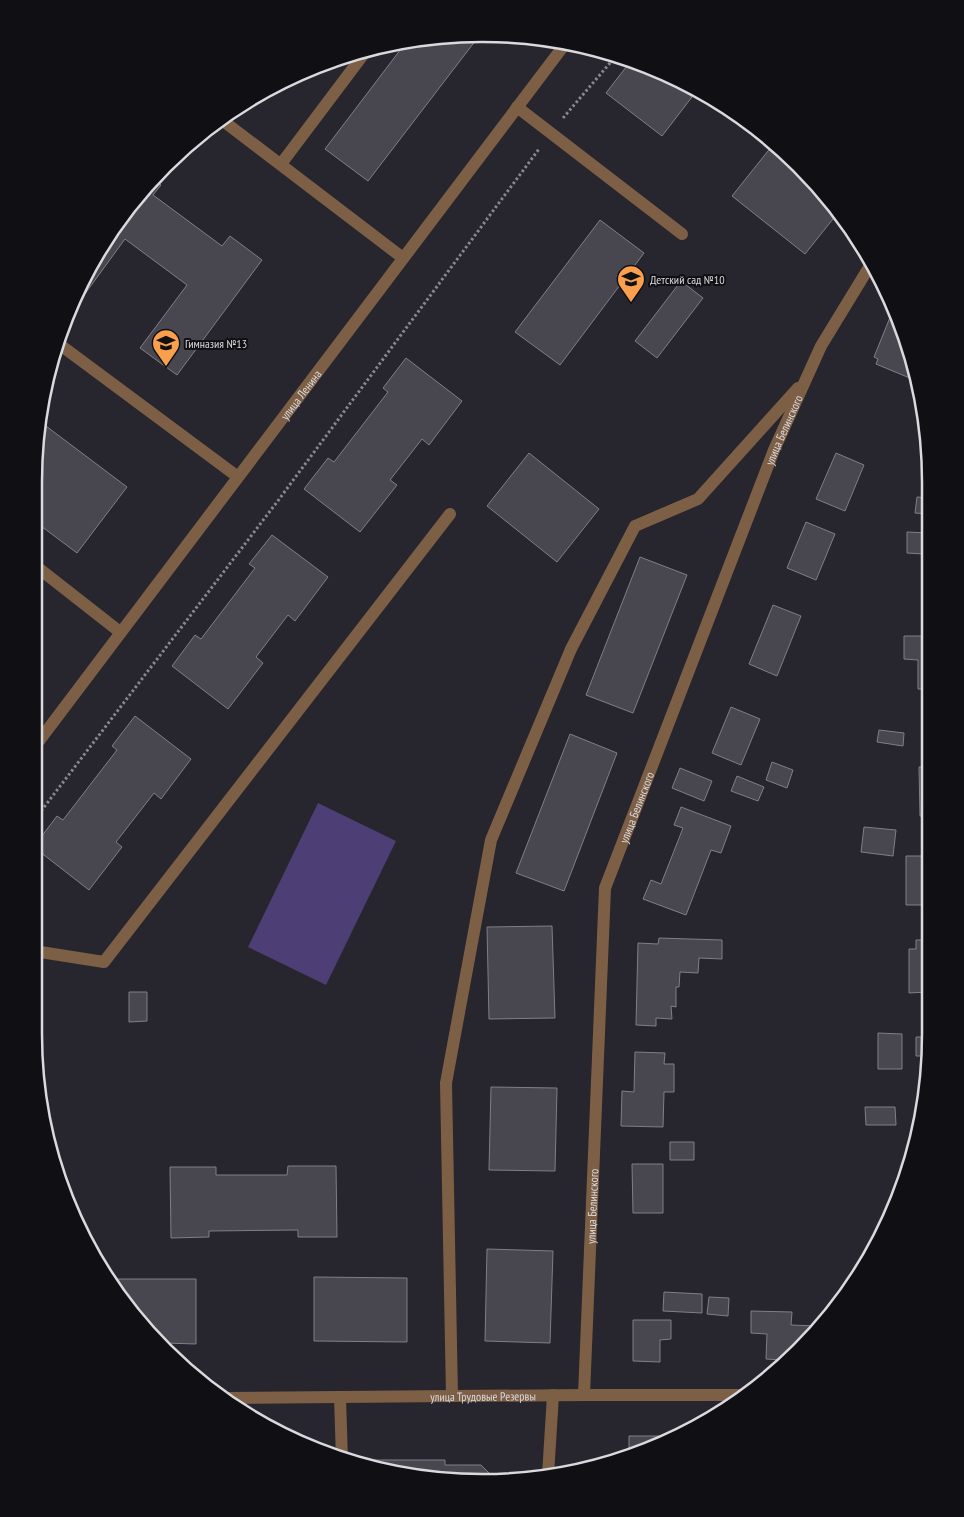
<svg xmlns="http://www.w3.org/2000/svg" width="964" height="1517" font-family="'PT Sans Narrow',sans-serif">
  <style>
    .pitch { fill: #4d3e75 }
    .building { fill: #48474f; stroke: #807e87 }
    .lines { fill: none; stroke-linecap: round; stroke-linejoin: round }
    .path { stroke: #89878e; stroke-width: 3; stroke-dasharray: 2.5 2.5; stroke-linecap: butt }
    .minor { stroke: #7d5f46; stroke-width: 12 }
    .labels { text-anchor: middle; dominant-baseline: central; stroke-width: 4; stroke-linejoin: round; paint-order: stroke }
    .poi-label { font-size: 12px; fill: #dad9de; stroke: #100f13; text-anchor: start }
    .street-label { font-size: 12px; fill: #dad9de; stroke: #100f13 }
    .rim { fill: none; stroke: #dad9de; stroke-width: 2.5 }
  </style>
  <rect width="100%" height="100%" fill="#27252d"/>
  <path class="pitch" d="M 318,803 L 396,841 L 326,985 L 248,947 Z"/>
  <path class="building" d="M 479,36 L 368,181 L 325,149 L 407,41 L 424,38 Z
    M 630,62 L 635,66 L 637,64 L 681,80 L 690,86 L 685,92 L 692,97 L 662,136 L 606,93 Z
    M 772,146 L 819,187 L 837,214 L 805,254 L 732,196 Z
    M 154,180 L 161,185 L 153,195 L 222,246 L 230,236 L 262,260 L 177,375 L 140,348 L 187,285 L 125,239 L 79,302 L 74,299 L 127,209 Z
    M 600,220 L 644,253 L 560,365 L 515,332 Z
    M 681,281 L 703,298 L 657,358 L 635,341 Z
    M 890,299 L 915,366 L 917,381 L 876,364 L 878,359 L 874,357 L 893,310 L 887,307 Z
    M 406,358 L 462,401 L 429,445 L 422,439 L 390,480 L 397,485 L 360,532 L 304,489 L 328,458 L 334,462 L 388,392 L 383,388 Z
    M 38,420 L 127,487 L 77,553 L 37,523 Z
    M 529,453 L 599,509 L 557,562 L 487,506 Z
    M 836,453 L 864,465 L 845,511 L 816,499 Z
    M 917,497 L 929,498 L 929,514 L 915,513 Z
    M 806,522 L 835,534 L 816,580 L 787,568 Z
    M 907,532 L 929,533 L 929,584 L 922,583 L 924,554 L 907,553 Z
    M 272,535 L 328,577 L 295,621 L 288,615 L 256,657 L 263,663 L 228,709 L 172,666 L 195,635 L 201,639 L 255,568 L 249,564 Z
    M 640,557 L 687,575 L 633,713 L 586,695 Z
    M 773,605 L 801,616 L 777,676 L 749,664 Z
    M 904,636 L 928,636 L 928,689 L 918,689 L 918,660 L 904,659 Z
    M 731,707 L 760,719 L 741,765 L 712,753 Z
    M 135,716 L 191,759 L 161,799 L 154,793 L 116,842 L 122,847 L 89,890 L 35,848 L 35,845 L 57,816 L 63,820 L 117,750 L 112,746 Z
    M 879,730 L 904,733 L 903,746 L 877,742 Z
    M 570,734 L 617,753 L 564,891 L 516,873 Z
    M 772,762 L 793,770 L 787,788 L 766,780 Z
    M 919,767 L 928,767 L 928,816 L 920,816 Z
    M 680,768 L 712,781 L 704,801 L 672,788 Z
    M 737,776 L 764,787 L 758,801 L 731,791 Z
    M 681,807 L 731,826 L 721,853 L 711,850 L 686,915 L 643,899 L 651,880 L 661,884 L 683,828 L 674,825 Z
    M 864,827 L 896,830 L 893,856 L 861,852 Z
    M 906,856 L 927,856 L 927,905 L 906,905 Z
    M 552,926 L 555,1018 L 489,1019 L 487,927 Z
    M 659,938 L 722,940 L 722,959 L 699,958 L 698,973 L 680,972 L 679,987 L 676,987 L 676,1007 L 671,1006 L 672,1019 L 656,1018 L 656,1026 L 636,1025 L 638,943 L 658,944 Z
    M 916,940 L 927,940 L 927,992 L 909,993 L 909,949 L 916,949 Z
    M 129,992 L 147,992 L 147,1021 L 129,1022 Z
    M 878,1033 L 902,1034 L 902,1069 L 878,1069 Z
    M 916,1037 L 927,1037 L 927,1056 L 916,1056 Z
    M 635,1052 L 665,1053 L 664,1064 L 674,1064 L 674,1092 L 664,1092 L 663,1127 L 621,1126 L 622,1091 L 634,1092 Z
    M 491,1087 L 557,1088 L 555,1171 L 489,1170 Z
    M 865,1107 L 895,1107 L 896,1125 L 866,1125 Z
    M 670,1142 L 694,1142 L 694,1160 L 670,1160 Z
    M 632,1164 L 663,1164 L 663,1213 L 633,1213 Z
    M 288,1166 L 336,1166 L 337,1237 L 298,1237 L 298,1230 L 209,1231 L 209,1237 L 171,1238 L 170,1167 L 216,1167 L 216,1175 L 287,1175 Z
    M 487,1249 L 553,1251 L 550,1343 L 485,1341 Z
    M 314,1277 L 407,1278 L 407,1342 L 314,1341 Z
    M 107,1279 L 196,1279 L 196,1344 L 165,1343 L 109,1284 Z
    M 664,1292 L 702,1294 L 702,1313 L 663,1311 Z
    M 709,1297 L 729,1298 L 728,1316 L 707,1314 Z
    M 751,1311 L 792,1312 L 791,1325 L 817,1326 L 817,1328 L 782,1360 L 766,1359 L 767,1334 L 751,1333 Z
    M 633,1320 L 671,1320 L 671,1339 L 660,1340 L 660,1362 L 633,1361 Z
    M 629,1436 L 669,1436 L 629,1454 Z
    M 361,1460 L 445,1460 L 445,1465 L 481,1465 L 497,1481 L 482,1483 L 361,1463 Z"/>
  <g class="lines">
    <path class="path" d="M 563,118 L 616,56
      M 35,819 L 277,502 L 539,149"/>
    <g class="minor">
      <path d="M 517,107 L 682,234"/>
      <path d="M 222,120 L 403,258"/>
      <path d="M 281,164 L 366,51"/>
      <path d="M 59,344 L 238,477"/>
      <path d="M 37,567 L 120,632"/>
      <path id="s1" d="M 36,745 L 565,44"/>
      <path d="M 34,951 L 104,962 L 450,514"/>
      <path id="s2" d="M 584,1395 L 605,888 L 774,450 L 821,346 L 871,264"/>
      <path d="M 452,1396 L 446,1083 L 491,840 L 571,649 L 635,526 L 698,499 L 798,388"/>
      <path d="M 340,1397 L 342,1460"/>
      <path id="s3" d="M 222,1398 L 584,1395 L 744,1395"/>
      <path d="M 548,1475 L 553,1395"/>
    </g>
  </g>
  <defs>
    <g id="school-pin" transform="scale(1.4375)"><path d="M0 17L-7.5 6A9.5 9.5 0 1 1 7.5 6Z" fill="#f99f4d" stroke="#100f13"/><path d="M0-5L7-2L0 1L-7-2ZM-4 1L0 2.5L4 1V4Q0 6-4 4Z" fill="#111"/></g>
  </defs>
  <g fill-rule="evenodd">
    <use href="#school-pin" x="631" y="279"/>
    <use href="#school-pin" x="166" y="343"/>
  </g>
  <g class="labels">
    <g class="poi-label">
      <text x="650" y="279">Детский сад №10</text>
      <text x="185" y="343">Гимназия №13</text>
    </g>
    <g class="street-label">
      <text stroke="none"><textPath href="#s1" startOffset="439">улица Ленина</textPath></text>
      <text stroke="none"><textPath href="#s2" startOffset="999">улица Белинского</textPath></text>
      <text stroke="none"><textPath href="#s2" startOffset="594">улица Белинского</textPath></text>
      <text stroke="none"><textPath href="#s2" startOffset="189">улица Белинского</textPath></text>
      <text stroke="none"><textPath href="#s3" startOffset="261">улица Трудовые Резервы</textPath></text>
    </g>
  </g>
  <path d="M0 0H964V1517H0ZM482 42H482A440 440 0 0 1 922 482V1034A440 440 0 0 1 482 1474H482A440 440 0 0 1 42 1034V482A440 440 0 0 1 482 42Z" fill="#100f13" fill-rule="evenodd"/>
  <path class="rim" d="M482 42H482A440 440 0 0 1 922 482V1034A440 440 0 0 1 482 1474H482A440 440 0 0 1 42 1034V482A440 440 0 0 1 482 42Z"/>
</svg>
